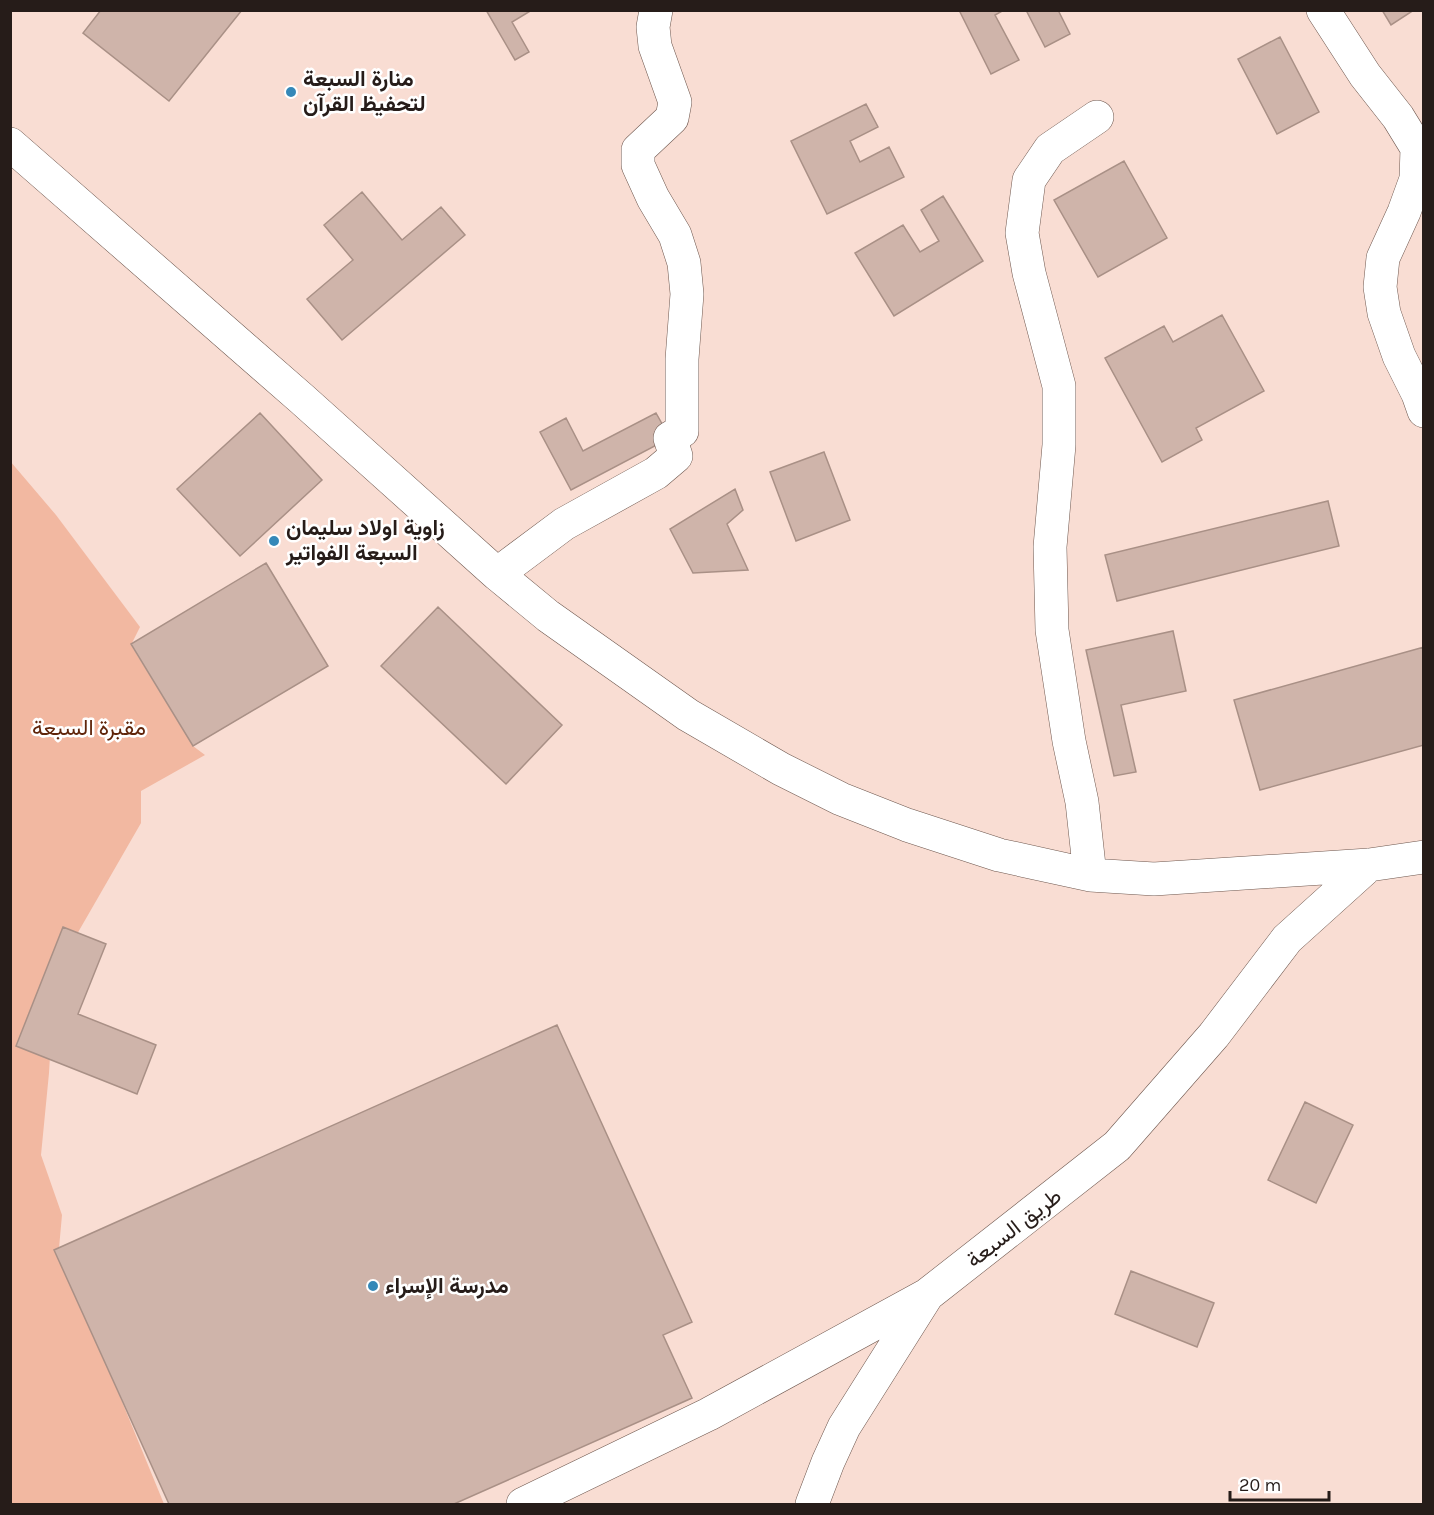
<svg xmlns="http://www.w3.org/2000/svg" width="1434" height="1515" font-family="Karla,Vazirmatn,sans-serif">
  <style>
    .green { fill: #f2b8a1 }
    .building { fill: #cfb4aa; stroke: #a99086; stroke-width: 1.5 }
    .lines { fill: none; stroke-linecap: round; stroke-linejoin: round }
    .minor-casing { stroke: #6e574e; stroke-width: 34 }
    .minor { stroke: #fff; stroke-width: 33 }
    .poi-dot { fill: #3588b8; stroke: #fff; stroke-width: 2 }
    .labels { text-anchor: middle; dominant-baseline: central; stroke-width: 5; stroke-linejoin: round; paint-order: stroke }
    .poi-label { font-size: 22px; font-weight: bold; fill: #261c19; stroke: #fff; text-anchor: start }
    .park-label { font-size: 22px; fill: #60250a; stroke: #fff }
    .street-label { font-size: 22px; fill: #261c19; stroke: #fff }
  </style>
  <rect width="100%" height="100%" fill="#f9ddd3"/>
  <path class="green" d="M 10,461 L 56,515 L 140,627 L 131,645 L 193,746 L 205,755 L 141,791 L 141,823 L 69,948 L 54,986 L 49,1073 L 41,1155 L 62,1215 L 59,1248 L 164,1504 L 11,1504 Z"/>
  <path class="building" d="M 101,10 L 242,10 L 169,101 L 83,33 Z
    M 486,10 L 532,10 L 512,22 L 529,52 L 515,60 Z
    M 959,10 L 1004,10 L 995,15 L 1019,60 L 991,74 Z
    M 1026,10 L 1058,10 L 1070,34 L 1045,47 Z
    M 1382,10 L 1414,10 L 1391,25 Z
    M 1280,37 L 1319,112 L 1277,134 L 1238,59 Z
    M 866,104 L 878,127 L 850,141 L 860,162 L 889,147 L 904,177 L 827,214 L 791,141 Z
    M 1124,161 L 1167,238 L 1098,277 L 1054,200 Z
    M 362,192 L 402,240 L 441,207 L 465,235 L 342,340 L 307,299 L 353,260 L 324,225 Z
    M 943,196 L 983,261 L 894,316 L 855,253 L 903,225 L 920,252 L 939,241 L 921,210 Z
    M 1222,315 L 1264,391 L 1196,428 L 1202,440 L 1162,462 L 1105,358 L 1164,326 L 1173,342 Z
    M 260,413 L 322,480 L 240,556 L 177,489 Z
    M 656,413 L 670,438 L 571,490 L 540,432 L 566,418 L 583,451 Z
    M 824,452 L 850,520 L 796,541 L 770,472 Z
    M 735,489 L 743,510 L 727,524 L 748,570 L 693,573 L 670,529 Z
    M 1328,501 L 1339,546 L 1117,601 L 1105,555 Z
    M 266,563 L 328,666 L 193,746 L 131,644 Z
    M 438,607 L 562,725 L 506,784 L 381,666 Z
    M 1173,631 L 1186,691 L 1121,705 L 1136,772 L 1114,776 L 1086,650 Z
    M 1424,647 L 1424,745 L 1260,790 L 1234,700 Z
    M 63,927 L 106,944 L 78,1014 L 156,1045 L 137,1094 L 16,1046 Z
    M 557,1025 L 692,1322 L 663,1335 L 692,1398 L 454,1504 L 169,1504 L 54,1250 Z
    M 1305,1102 L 1353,1125 L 1316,1203 L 1268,1180 Z
    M 1131,1271 L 1214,1303 L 1197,1347 L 1115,1314 Z"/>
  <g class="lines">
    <g class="minor-casing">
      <path id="minor" d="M 1323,10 L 1365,75 L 1398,117 L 1417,148 L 1416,179 L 1404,212 L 1383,258 L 1380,287 L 1384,313 L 1399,356 L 1418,394 L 1424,411
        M 10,144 L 302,399 L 497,574 L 548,616 L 688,715 L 781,769 L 841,799 L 907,825 L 999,855 L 1090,875 L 1154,879 L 1369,865 L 1424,857
        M 497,574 L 564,524 L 656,473 L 676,456 L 670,438 L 682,431 L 682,359 L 687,294 L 684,263 L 675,235 L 653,198 L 638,165 L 638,150 L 672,118 L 675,102 L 655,46 L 653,27 L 656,10
        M 1090,875 L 1082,802 L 1069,741 L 1052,630 L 1050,547 L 1059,445 L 1059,386 L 1029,273 L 1022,233 L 1029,180 L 1050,149 L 1097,117
        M 523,1504 L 709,1414 L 927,1295 L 1117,1146 L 1214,1035 L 1287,939 L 1369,865
        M 812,1504 L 828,1462 L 844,1427 L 926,1297"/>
    </g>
    <use href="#minor" class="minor"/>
  </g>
  <g class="poi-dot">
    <circle cx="291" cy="92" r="6"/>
    <circle cx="274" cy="541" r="6"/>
    <circle cx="373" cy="1286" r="6"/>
  </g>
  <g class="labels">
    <g class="poi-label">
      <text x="303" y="79">منارة السبعة<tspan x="303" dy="25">لتحفيظ القرآن</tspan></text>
      <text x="286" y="528">زاوية اولاد سليمان<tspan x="286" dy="25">السبعة الفواتير</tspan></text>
      <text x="385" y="1286">مدرسة الإسراء</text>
    </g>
    <g class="park-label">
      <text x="89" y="728">مقبرة السبعة</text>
    </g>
    <g class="street-label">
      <text transform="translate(1014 1228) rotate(-38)">طريق السبعة</text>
    </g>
  </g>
  <rect width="1434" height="1515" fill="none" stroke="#261c19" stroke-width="24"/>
  <path d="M1230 1491v9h99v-9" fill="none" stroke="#261c19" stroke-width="3"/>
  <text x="1239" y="1491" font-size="18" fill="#261c19" stroke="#ffffff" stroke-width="4.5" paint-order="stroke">20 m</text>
</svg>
